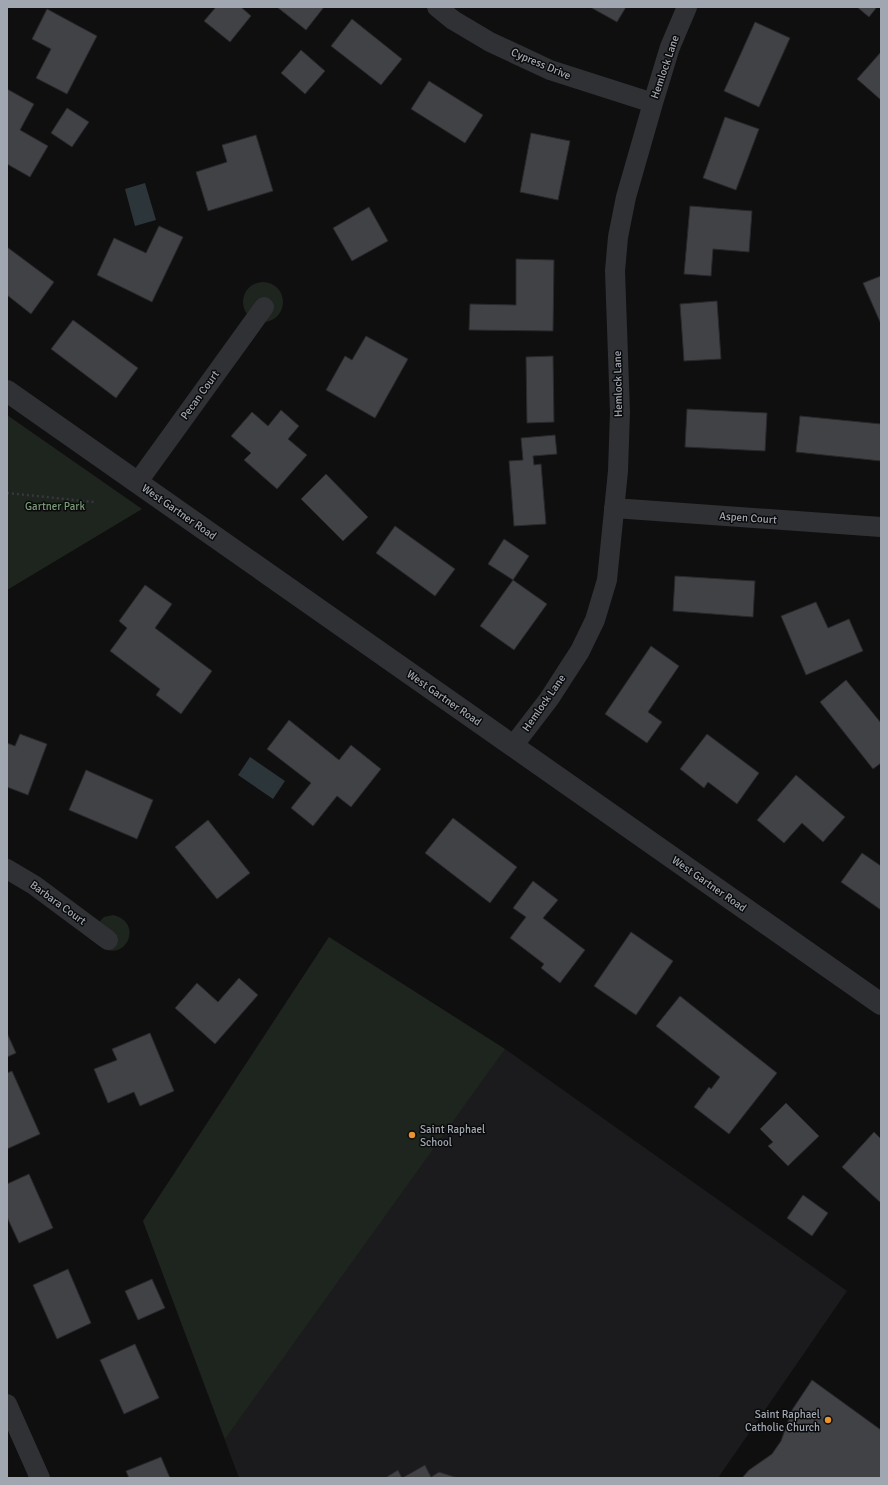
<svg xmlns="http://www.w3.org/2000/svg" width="888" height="1485" font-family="Signika,sans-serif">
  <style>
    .built { fill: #1b1b1d }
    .green { fill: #1e241e }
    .water { fill: #2b353a }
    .building { fill: #404246; stroke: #29292c }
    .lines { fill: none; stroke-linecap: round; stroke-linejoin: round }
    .path { stroke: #36383c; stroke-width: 2.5; stroke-dasharray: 2 3; stroke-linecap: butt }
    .minor { stroke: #303135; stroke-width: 20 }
    .tertiary { stroke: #303135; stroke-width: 22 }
    .poi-dot { fill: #e8932f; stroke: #0a0a0b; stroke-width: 1.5 }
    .labels { text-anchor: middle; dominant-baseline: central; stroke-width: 3; stroke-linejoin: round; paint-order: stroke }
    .street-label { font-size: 11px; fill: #a1a7b1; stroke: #0a0a0b }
    .park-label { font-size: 11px; fill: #7a9b78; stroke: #0a0a0b }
    .poi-label { font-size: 11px; fill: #a1a7b1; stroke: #0a0a0b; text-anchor: start }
  </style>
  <rect width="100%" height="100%" fill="#0f0f10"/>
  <path class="built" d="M 329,937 L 505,1049 L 847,1291 L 718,1478 L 239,1478 L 143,1221 Z"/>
  <path class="green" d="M243 302a20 20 0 1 1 40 0a20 20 0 1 1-40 0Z
    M 7,415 L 142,509 L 7,590 Z
    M 113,915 C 142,921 129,959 104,949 L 97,924 L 104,917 Z
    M 329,937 L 505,1049 L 225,1439 L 143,1221 Z"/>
  <path class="water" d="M 145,183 L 156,220 L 135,226 L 125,189 Z
    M 250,757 L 285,781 L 273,799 L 238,775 Z"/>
  <path class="building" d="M 216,7 L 241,7 L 251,16 L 230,42 L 204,21 Z
    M 277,7 L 324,7 L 306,30 Z
    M 590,7 L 626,7 L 617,22 Z
    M 857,7 L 877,7 L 869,17 Z
    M 47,9 L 97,36 L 67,94 L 36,78 L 51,49 L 32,39 Z
    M 352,19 L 402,59 L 381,85 L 331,46 Z
    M 755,22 L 790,38 L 759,107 L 724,91 Z
    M 301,50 L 325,71 L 305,94 L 281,73 Z
    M 881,52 L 881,100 L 857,79 Z
    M 429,81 L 483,115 L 465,143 L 411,109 Z
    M 7,89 L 34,104 L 20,130 L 48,146 L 30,177 L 7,164 Z
    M 67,108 L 89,122 L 72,147 L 51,133 Z
    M 725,117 L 759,129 L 736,190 L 703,178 Z
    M 531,133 L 570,141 L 558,200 L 520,192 Z
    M 256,135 L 273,191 L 208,211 L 196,172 L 227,162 L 222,145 Z
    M 690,206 L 752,211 L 749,252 L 713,249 L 711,276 L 684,274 Z
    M 369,207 L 388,241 L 352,261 L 333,228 Z
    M 159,226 L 183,237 L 152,302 L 97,275 L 114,238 L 146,253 Z
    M 7,247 L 54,282 L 31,314 L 7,295 Z
    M 516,259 L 554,260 L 553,331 L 469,330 L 470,304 L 516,305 Z
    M 881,276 L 881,324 L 863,283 Z
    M 717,301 L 721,359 L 684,361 L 680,304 Z
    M 73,320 L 138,368 L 116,398 L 51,349 Z
    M 366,336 L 408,359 L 375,418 L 326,390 L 345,356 L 352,360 Z
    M 553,356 L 554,422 L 527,423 L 526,357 Z
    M 687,409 L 767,413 L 765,451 L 685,447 Z
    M 281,410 L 299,426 L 288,439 L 307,455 L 277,489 L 244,460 L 251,453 L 231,436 L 252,412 L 268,426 Z
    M 800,416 L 881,424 L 881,461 L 796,452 Z
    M 555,435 L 557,454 L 533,456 L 534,465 L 541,464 L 546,524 L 514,526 L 509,461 L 523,460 L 521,438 Z
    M 326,474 L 368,517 L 343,541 L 301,499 Z
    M 395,526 L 455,569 L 435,596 L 376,553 Z
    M 504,539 L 529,556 L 513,580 L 488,564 Z
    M 675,576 L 755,581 L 753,617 L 673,611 Z
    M 513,580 L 547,604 L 514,650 L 480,626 Z
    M 145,585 L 172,604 L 155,628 L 212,671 L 181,714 L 156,695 L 160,689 L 110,651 L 127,628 L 119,621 Z
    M 816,602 L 828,628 L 849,619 L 863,651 L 806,675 L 781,616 Z
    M 651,646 L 679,666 L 648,712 L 662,722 L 647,743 L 605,714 Z
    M 846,680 L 881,723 L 881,763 L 873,769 L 820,702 Z
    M 289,720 L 339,760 L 351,745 L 381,769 L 351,807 L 337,796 L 313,826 L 291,808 L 311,783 L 267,749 Z
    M 20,734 L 47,744 L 28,795 L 7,787 L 7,743 L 15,746 Z
    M 707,734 L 759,773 L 737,804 L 708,782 L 704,788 L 680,769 Z
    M 86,770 L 153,800 L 137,839 L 69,810 Z
    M 796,775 L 845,817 L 823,842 L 802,823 L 784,843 L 757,820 Z
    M 453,818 L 517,867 L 490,903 L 425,853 Z
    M 208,820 L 250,873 L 217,899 L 175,847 Z
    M 862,853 L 881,866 L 881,910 L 841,882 Z
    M 533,881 L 558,900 L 543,918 L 585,950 L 560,983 L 541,968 L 544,964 L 510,938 L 526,917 L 513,908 Z
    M 631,932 L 673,961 L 636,1015 L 594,986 Z
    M 239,978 L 258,995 L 215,1044 L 175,1008 L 197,983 L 218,1002 Z
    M 680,996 L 777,1073 L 729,1134 L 694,1107 L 709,1087 L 711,1089 L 720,1077 L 656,1026 Z
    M 7,1033 L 16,1053 L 7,1057 Z
    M 150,1033 L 174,1091 L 140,1106 L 134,1092 L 108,1103 L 94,1069 L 117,1060 L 112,1049 Z
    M 12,1071 L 40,1134 L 7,1149 L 7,1073 Z
    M 786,1103 L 819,1136 L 788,1166 L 768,1146 L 773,1142 L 760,1129 Z
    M 874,1132 L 881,1139 L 881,1203 L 842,1167 Z
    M 29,1174 L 53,1228 L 19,1243 L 7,1217 L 7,1184 Z
    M 803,1195 L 828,1213 L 812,1236 L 787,1218 Z
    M 68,1269 L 91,1323 L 57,1339 L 33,1285 Z
    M 152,1279 L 165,1308 L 138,1320 L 125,1291 Z
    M 135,1344 L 159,1398 L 124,1414 L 100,1360 Z
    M 812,1380 L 881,1430 L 881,1478 L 742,1478 L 749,1470 L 772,1454 L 781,1441 L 792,1410 Z
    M 161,1457 L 170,1478 L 129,1478 L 126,1471 Z
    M 425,1465 L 431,1477 L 439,1472 L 458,1478 L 385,1478 L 398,1470 L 402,1478 Z"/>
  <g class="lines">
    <path class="path" d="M 7,493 L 94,502"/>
    <path class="minor" d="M 437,7 L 453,20 L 490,42 L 550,70 L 653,103
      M 137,483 L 264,307
      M 614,508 L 881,527
      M 513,746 L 549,699 L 580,651 L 595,620 L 607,580 L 618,471 L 620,412 L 615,271 L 618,237 L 626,197 L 653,103 L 670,47 L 687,7
      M 7,869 L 34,885 L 108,940
      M 7,1404 L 40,1478"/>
    <path class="tertiary" d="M 7,391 L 881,1004"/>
  </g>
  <g class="poi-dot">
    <circle cx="412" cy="1135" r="4"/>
    <circle cx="828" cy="1420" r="4"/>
  </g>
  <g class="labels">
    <g class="street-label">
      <text transform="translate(541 64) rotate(23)">Cypress Drive</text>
      <text transform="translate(665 67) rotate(-71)">Hemlock Lane</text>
      <text transform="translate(618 384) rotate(-91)">Hemlock Lane</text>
      <text transform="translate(200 395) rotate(-54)">Pecan Court</text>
      <text transform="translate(179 512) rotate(35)">West Gartner Road</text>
      <text transform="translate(748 518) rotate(4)">Aspen Court</text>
      <text transform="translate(444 698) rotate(35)">West Gartner Road</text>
      <text transform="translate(544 703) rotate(-55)">Hemlock Lane</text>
      <text transform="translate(709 884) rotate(35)">West Gartner Road</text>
      <text transform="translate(58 903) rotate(36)">Barbara Court</text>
    </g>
    <g class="park-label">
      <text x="55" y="506">Gartner Park</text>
    </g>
    <g class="poi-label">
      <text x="420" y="1129">Saint Raphael<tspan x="420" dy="13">School</tspan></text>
      <text x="820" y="1414" text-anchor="end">Saint Raphael<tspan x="820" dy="13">Catholic Church</tspan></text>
    </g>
  </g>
  <rect width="888" height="1485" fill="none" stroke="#a1a7b1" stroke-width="16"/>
</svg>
